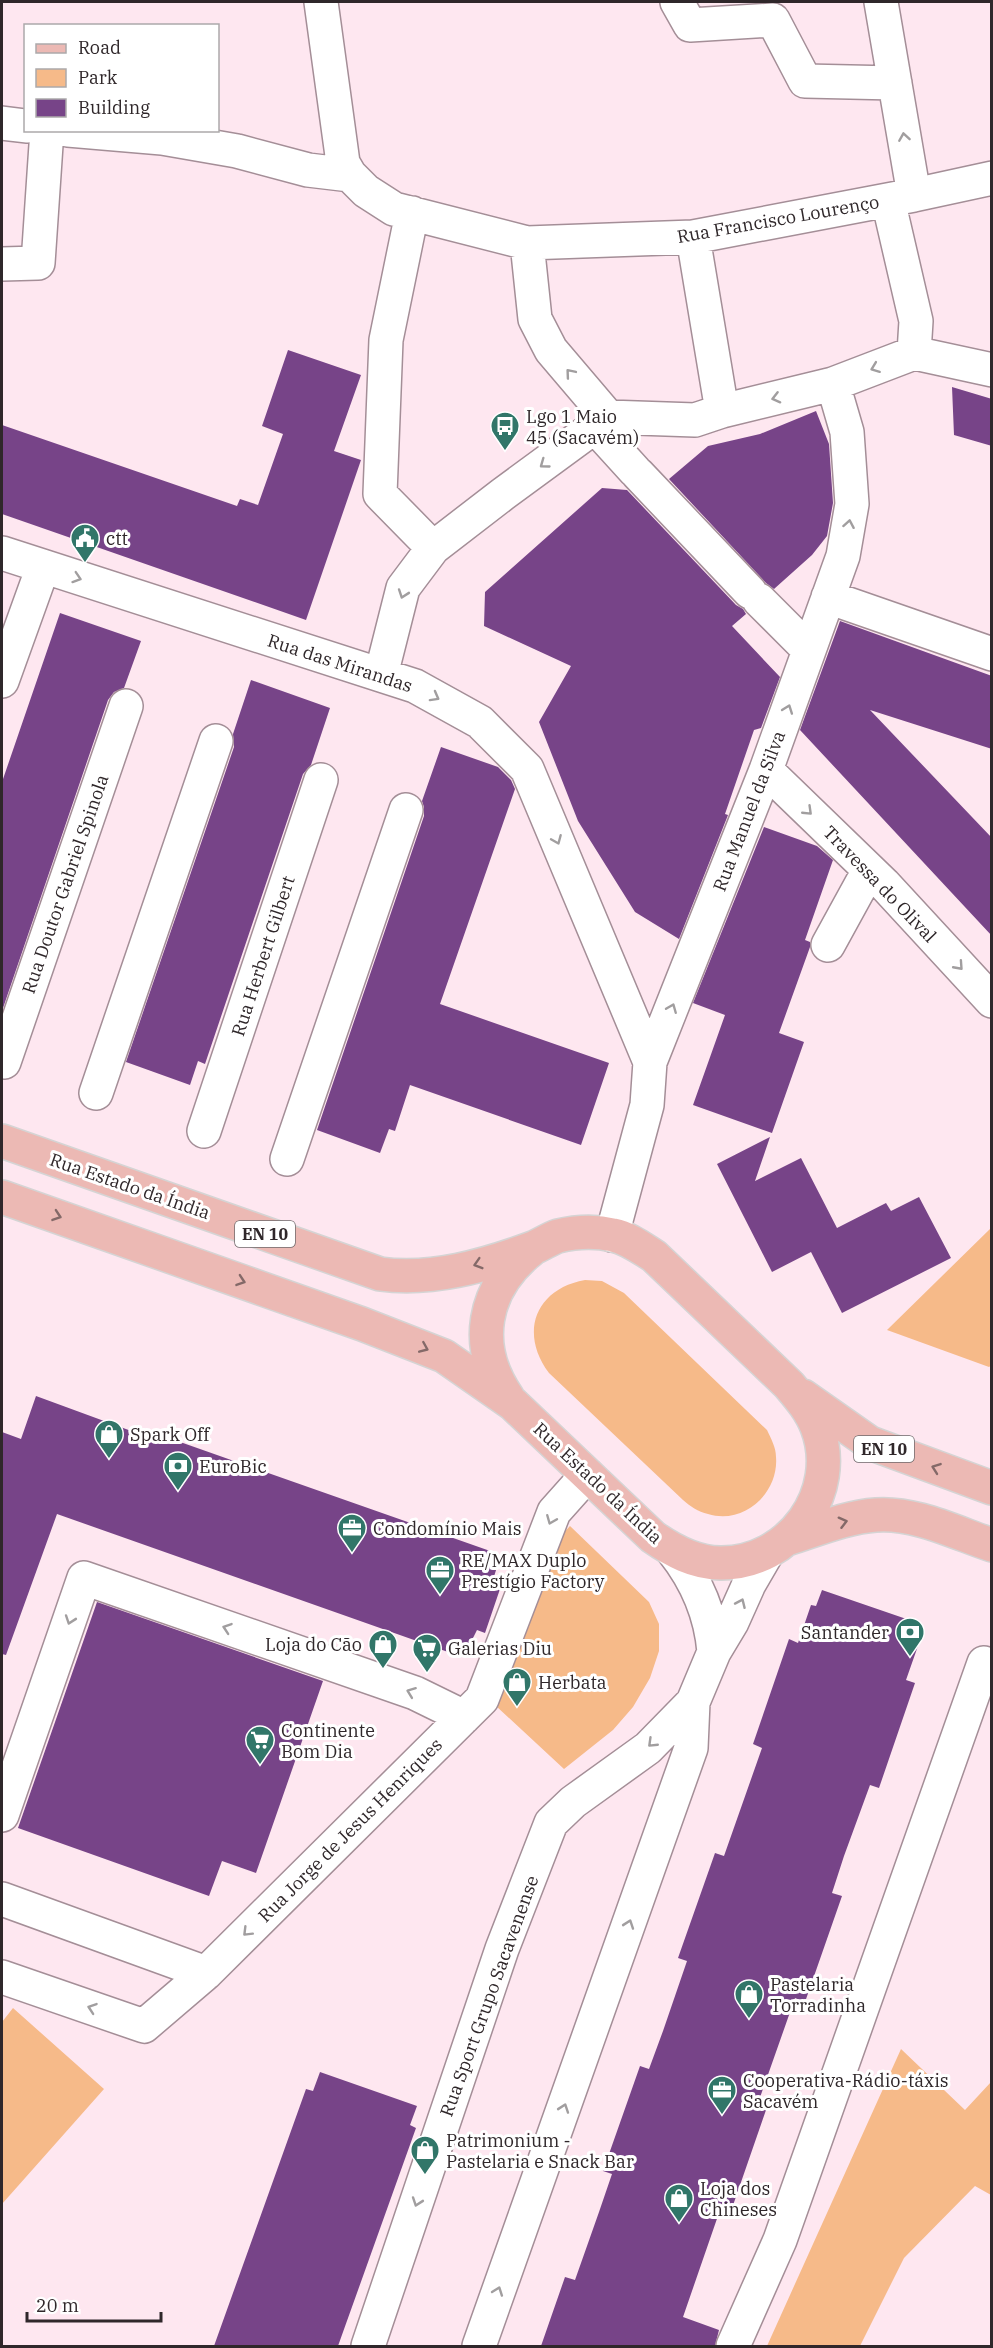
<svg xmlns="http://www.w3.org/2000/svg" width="993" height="2348" font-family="'IBM Plex Serif',serif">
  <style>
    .green { fill: #f6ba89 }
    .building { fill: #748 }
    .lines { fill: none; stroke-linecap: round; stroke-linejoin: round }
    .minor-casing { stroke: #a48e97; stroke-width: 36 }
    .major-casing { stroke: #d5d4d4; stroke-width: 36 }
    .minor { stroke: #fff; stroke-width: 33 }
    .major { stroke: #ecb9b4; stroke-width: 33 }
    .oneway { stroke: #a19e9f }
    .oneway2 { stroke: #846968 }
    .labels { text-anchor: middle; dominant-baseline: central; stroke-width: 6; stroke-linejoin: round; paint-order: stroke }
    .shield { fill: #fff; stroke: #6d686a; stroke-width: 1.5 }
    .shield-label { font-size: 16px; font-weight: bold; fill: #2f272a }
    .street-label { font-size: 18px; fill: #2f272a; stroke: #fff }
    .poi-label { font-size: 18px; fill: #2f272a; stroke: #fff; text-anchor: start }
  </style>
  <rect width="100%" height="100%" fill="#fee7f0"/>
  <path class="green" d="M 991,1228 L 992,1365 L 989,1367 L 887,1330 Z
    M 585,1280 L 602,1281 L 624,1293 L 767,1430 C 771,1439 776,1447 776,1457 C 779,1493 744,1525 708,1514 C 698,1512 690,1506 683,1500 L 549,1373 C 519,1333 535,1289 585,1280 Z
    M 570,1526 L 649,1602 L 659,1624 L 659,1651 L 650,1678 L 633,1707 L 613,1730 L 564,1769 L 496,1706 L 550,1547 Z
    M 13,2008 L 104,2089 L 2,2204 L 2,2022 Z
    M 901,2049 L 965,2110 L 991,2082 L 991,2195 L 975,2186 L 904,2258 L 860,2346 L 767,2346 Z"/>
  <path class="building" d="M 288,350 L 361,375 L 334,451 L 361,460 L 306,620 L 2,514 L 2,425 L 237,506 L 240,499 L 258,505 L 283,434 L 262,426 Z
    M 952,387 L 992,399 L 992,446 L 954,435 Z
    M 816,411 L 829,444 L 833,503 L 827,536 L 812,555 L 774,589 L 766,583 L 669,479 L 708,446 L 760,434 Z
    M 602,488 L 627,490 L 736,605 L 743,609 L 746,614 L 732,626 L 780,677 L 761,728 L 754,730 L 725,814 L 728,815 L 679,939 L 635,912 L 578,821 L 539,722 L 571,666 L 484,626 L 485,592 Z
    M 60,613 L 141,641 L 124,688 L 114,692 L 108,700 L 2,1011 L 2,782 Z
    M 840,621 L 992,676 L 992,749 L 870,710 L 992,838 L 992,936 L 800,730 Z
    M 251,680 L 330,708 L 311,765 L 303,774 L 205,1064 L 198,1061 L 190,1085 L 126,1062 L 234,747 L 233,734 Z
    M 441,747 L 498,767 L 511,780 L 515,789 L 440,1004 L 609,1063 L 581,1145 L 410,1085 L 395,1131 L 389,1129 L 380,1153 L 317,1130 L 424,816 L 424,807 L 422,801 Z
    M 764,827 L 817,846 L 833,860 L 805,940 L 810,942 L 810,947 L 779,1033 L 804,1042 L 772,1133 L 693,1105 L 725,1015 L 693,1003 Z
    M 770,1137 L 755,1181 L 801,1158 L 837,1228 L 886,1203 L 891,1211 L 919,1197 L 951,1258 L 842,1313 L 811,1252 L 772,1272 L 717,1164 Z
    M 36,1396 L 164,1443 L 166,1437 L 493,1552 L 488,1564 L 497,1567 L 491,1586 L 500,1589 L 485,1633 L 477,1630 L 466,1652 L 450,1646 L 448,1652 L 57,1514 L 6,1655 L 2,1654 L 2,1432 L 21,1439 Z
    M 822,1590 L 921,1624 L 915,1642 L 919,1643 L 906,1680 L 915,1683 L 879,1788 L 870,1785 L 844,1856 L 832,1893 L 842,1896 L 805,2002 L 795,1998 L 757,2106 L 766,2110 L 730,2214 L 720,2210 L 683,2317 L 719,2330 L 715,2346 L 541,2346 L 565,2277 L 575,2280 L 599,2212 L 612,2174 L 603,2171 L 640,2066 L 649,2069 L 663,2031 L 687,1961 L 678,1958 L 715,1853 L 724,1856 L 762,1748 L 753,1744 L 789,1639 L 798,1643 L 811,1605 L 816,1606 Z
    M 97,1602 L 323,1681 L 256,1873 L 222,1861 L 209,1896 L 18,1828 Z
    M 320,2072 L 417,2106 L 410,2125 L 416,2128 L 338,2346 L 214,2346 L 306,2089 L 313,2091 Z"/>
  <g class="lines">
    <g class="minor-casing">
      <path id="minor" d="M 321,2 L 343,163 L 350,175 L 366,191 L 394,209 L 527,243 L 693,237 L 914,195 L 992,178
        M 677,2 L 690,25 L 773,20 L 805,81 L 895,83
        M 881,2 L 914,195
        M 2,123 L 26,126
        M 68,130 L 162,138 L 237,151 L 308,170 L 350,175
        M 888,200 L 916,321 L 914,353
        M 412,213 L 386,340 L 380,494 L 433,548
        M 693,237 L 722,411
        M 527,243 L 535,319 L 551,350 L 608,417 L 695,420 L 722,411 L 833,384 L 914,353 L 992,370
        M 2,264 L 38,263 L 47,130
        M 595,427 L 635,471
        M 638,474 L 750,592
        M 2,553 L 415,686 L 480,722 L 527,769 L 650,1062
        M 828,597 L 992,654
        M 759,600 L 809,650
        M 381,675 L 403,588 L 433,548 L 503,494 L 608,417
        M 2,681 L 43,567
        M 766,770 L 884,884 L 992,1001
        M 828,945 L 862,883 L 871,872
        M 4,1062 L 126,706
        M 96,1093 L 216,741
        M 204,1131 L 321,780
        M 287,1159 L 406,810
        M 612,1235 L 647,1105 L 650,1062 L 766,770 L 843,556 L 852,504 L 847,432 L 833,384
        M 673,1551 C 696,1580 711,1615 714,1652
        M 2,1815 L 84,1578 L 415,1693 L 464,1717
        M 2,1899 L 206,1973
        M 2,1977 L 144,2026 L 206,1973 L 482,1699 L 554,1512 L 587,1475
        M 368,2346 L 502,1949 L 551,1823 L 573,1802 L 648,1748 L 693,1702
        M 479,2346 L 691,1748 L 693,1702 L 714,1652 L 732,1622 L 749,1584 L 767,1553
        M 733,2346 L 780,2240 L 984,1663"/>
    </g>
    <g class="major-casing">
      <path id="major" d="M 2,1141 L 380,1274 C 432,1281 484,1266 533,1248 C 541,1245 549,1239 558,1236 C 575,1232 596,1231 613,1235 C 628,1238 641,1248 654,1256 L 789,1385 C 800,1398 811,1411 817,1427 C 842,1492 790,1564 720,1563 C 695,1563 673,1551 653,1537 L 513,1404 L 444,1356 L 362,1324 L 2,1197
        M 803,1396 L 870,1443 L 992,1488
        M 508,1398 C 472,1346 482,1289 531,1250
        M 787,1539 C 816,1530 846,1517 876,1515 C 915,1512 956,1533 992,1545"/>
    </g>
    <use href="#minor" class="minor"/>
    <use href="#major" class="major"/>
  </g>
  <defs><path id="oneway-chevron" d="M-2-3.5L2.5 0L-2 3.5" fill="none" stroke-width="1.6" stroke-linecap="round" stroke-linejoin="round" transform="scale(1.5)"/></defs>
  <g class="oneway">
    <use href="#oneway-chevron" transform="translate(904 137) rotate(-99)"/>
    <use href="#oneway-chevron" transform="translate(875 368) rotate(159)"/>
    <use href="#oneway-chevron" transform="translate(570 373) rotate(-130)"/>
    <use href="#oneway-chevron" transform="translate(776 398) rotate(166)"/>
    <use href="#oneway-chevron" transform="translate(544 464) rotate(144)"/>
    <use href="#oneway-chevron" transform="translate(849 524) rotate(-80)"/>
    <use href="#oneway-chevron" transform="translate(77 578) rotate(18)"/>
    <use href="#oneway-chevron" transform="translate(403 594) rotate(109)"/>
    <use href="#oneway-chevron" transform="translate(435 697) rotate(29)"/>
    <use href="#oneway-chevron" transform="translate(788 709) rotate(-70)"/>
    <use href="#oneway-chevron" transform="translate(808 811) rotate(44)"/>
    <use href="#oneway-chevron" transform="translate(557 840) rotate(67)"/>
    <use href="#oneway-chevron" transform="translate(959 966) rotate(48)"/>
    <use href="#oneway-chevron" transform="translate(672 1008) rotate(-68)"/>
    <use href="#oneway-chevron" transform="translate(551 1520) rotate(112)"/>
    <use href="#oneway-chevron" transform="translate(741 1603) rotate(-66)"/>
    <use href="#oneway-chevron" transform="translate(70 1620) rotate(109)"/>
    <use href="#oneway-chevron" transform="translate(227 1628) rotate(-161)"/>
    <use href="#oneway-chevron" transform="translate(411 1692) rotate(-159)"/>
    <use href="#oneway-chevron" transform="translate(652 1743) rotate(136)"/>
    <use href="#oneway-chevron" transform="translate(629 1924) rotate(-71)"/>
    <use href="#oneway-chevron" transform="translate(247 1932) rotate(135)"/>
    <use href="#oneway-chevron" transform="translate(92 2008) rotate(-161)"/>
    <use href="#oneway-chevron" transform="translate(564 2108) rotate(-71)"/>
    <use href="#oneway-chevron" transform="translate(417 2202) rotate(109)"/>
    <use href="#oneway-chevron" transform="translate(498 2291) rotate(-70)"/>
  </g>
  <g class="oneway2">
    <use href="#oneway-chevron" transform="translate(57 1216) rotate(19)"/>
    <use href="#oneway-chevron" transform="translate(478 1264) rotate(163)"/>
    <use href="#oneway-chevron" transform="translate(241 1281) rotate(19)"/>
    <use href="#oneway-chevron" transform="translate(424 1348) rotate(23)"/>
    <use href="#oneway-chevron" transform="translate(936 1468) rotate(-160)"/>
    <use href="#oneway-chevron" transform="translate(843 1522) rotate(-15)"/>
  </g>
  <defs>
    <g id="bus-pin" transform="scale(1.5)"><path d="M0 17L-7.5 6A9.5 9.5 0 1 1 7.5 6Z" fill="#317669" stroke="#fff"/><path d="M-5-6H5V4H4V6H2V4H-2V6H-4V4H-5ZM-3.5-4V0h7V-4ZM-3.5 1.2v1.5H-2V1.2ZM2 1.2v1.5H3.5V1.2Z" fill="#fff"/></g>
    <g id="civic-pin" transform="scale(1.5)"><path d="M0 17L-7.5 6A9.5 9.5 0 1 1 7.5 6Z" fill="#317669" stroke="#fff"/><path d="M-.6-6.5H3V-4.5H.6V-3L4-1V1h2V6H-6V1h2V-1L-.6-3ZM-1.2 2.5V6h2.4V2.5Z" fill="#fff"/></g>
    <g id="shop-pin" transform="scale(1.5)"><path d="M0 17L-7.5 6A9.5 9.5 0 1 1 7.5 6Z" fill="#317669" stroke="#fff"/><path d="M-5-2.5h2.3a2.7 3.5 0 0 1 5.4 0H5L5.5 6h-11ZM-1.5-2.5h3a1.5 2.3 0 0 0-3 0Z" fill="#fff"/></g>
    <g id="bank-pin" transform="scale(1.5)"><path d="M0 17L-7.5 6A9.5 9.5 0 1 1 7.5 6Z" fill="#317669" stroke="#fff"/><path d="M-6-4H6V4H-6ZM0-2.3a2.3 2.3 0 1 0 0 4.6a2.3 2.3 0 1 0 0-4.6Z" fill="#fff"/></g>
    <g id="office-pin" transform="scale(1.5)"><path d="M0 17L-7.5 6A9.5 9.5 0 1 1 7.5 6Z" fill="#317669" stroke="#fff"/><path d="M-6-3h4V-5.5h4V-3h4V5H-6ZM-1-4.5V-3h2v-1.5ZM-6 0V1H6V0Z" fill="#fff"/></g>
    <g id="supermarket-pin" transform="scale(1.5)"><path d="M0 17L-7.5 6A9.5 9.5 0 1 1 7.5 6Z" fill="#317669" stroke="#fff"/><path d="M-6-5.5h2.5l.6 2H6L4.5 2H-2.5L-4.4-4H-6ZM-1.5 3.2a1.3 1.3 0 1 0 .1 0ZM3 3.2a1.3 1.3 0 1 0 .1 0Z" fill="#fff"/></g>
  </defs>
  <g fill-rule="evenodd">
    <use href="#bus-pin" x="505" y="426"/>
    <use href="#civic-pin" x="85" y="538"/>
    <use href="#shop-pin" x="109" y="1434"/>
    <use href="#bank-pin" x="178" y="1466"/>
    <use href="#office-pin" x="352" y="1528"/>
    <use href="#office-pin" x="440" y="1570"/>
    <use href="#bank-pin" x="910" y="1632"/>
    <use href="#shop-pin" x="383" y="1644"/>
    <use href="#supermarket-pin" x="427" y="1648"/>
    <use href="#shop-pin" x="517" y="1682"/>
    <use href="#supermarket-pin" x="260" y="1740"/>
    <use href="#shop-pin" x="749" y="1994"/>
    <use href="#office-pin" x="722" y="2090"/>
    <use href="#shop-pin" x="425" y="2150"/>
    <use href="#shop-pin" x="679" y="2198"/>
  </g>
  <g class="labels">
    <g class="shield">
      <rect x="235" y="1221" width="60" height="26" rx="4.5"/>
      <rect x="854" y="1436" width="60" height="26" rx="4.5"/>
    </g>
    <g class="shield-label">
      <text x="265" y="1234">EN 10</text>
      <text x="884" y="1449">EN 10</text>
    </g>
    <g class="street-label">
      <text transform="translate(778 219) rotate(-10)">Rua Francisco Lourenço</text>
      <text transform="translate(340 663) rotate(18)">Rua das Mirandas</text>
      <text transform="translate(749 811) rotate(-69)">Rua Manuel da Silva</text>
      <text transform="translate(65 884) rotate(-71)">Rua Doutor Gabriel Spinola</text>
      <text transform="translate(880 884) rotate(46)">Travessa do Olival</text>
      <text transform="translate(263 956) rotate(-72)">Rua Herbert Gilbert</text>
      <text transform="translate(130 1186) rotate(19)">Rua Estado da Índia</text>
      <text transform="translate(598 1483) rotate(43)">Rua Estado da Índia</text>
      <text transform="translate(350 1830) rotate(-45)">Rua Jorge de Jesus Henriques</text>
      <text transform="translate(489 1996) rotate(-70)">Rua Sport Grupo Sacavenense</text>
    </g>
    <g class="poi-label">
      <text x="526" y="416">Lgo 1 Maio<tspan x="526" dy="21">45 (Sacavém)</tspan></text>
      <text x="106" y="538">ctt</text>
      <text x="130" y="1434">Spark Off</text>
      <text x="199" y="1466">EuroBic</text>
      <text x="373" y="1528">Condomínio Mais</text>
      <text x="461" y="1560">RE/MAX Duplo<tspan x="461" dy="21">Prestígio Factory</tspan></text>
      <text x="889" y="1632" text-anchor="end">Santander</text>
      <text x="362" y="1644" text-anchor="end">Loja do Cão</text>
      <text x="448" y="1648">Galerias Diu</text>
      <text x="538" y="1682">Herbata</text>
      <text x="281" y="1730">Continente<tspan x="281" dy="21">Bom Dia</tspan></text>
      <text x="770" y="1984">Pastelaria<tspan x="770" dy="21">Torradinha</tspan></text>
      <text x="743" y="2080">Cooperativa-Rádio-táxis<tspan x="743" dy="21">Sacavém</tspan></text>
      <text x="446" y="2140">Patrimonium -<tspan x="446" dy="21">Pastelaria e Snack Bar</tspan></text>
      <text x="700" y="2188">Loja dos<tspan x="700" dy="21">Chineses</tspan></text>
    </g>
  </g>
  <rect width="993" height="2348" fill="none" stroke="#2f272a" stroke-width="6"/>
  <rect x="24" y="24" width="195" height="108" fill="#ffffff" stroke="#aca9aa" stroke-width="1.5"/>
  <rect x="36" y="44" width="30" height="9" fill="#ecb9b4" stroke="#aca9aa" stroke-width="1.5"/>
  <text x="78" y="54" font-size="18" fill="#2f272a">Road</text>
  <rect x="36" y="69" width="30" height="18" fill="#f6ba89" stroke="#aca9aa" stroke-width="1.5"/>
  <text x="78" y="84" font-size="18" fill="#2f272a">Park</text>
  <rect x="36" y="99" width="30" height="18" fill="#774488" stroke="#aca9aa" stroke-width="1.5"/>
  <text x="78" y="114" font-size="18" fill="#2f272a">Building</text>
  <path d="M27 2312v9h134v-9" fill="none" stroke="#2f272a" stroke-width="3"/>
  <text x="36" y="2312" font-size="18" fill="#2f272a" stroke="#ffffff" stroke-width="4.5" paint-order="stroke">20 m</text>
</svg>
